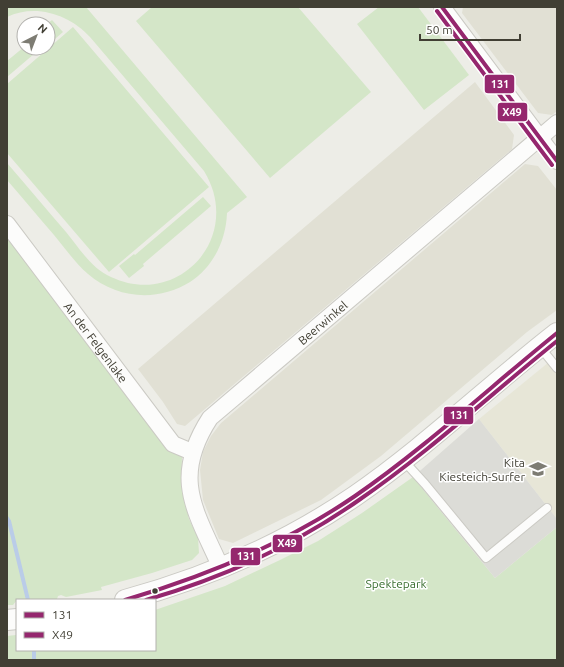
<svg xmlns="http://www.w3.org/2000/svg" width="564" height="667" font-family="Ubuntu,sans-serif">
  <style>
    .residential { fill: #e1e0d4 }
    .education { fill: #e7e6d7 }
    .green { fill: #d4e6c8 }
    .parking { fill: #dcdcd7 }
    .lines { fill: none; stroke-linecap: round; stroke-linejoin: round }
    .stream { stroke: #bacce8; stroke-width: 4 }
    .service-casing { stroke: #cbcac4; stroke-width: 10 }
    .minor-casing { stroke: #cbcac4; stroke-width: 18 }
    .tertiary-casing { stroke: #cbcac4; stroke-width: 22 }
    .service { stroke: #fcfcfb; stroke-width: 8 }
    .minor { stroke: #fcfcfb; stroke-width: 16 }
    .tertiary { stroke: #fcfcfb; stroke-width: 20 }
    .bus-1-casing { stroke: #fff; stroke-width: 7 }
    .bus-2-casing { stroke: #fff; stroke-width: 7 }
    .bus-1 { stroke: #95276e; stroke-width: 4 }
    .bus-2 { stroke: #95276e; stroke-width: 4 }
    .bus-dot { fill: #413f34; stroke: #fff; stroke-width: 1.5 }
    .labels { text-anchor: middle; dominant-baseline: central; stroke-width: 3; stroke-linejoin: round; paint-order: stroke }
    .street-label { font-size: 12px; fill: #413f34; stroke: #fff }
    .poi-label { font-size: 12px; fill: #413f34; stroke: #fff; text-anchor: end }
    .park-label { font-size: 12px; fill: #386d2e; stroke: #fff }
    .line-badge { stroke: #fff; stroke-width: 1.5 }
    .badge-label { font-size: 11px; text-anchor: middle; font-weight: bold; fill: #fff }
  </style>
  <rect width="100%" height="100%" fill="#edede7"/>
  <path class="residential" d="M 463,7 L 557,7 L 557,111 L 552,115 L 538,113 L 462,13 Z
    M 475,82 L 514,135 L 512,149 L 185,426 L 177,424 L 163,402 L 138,369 Z
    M 525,164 L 538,166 L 557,190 L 557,310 L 527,332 L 381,456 L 321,500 L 233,543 L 219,539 L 203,500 L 200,470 L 203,452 L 211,436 L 221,423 Z"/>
  <path class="education" d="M 549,362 L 557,373 L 557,519 L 479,419 Z"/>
  <path class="green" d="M 7,7 L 86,7 L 247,197 L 227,213 C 226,241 213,267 190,282 C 158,302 117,299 88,274 C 75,263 65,248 54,235 C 38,217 23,198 7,180 L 7,163 C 27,186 46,209 66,232 C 79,248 92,269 111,277 C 179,309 244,236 204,171 L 90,37 C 70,15 36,3 7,17 Z
    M 152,7 L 298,7 L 371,92 L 270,178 L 136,21 Z
    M 379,7 L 418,7 L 469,75 L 424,110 L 357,24 Z
    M 52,20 L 63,32 L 48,45 L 47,24 Z
    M 73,27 L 209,187 L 109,272 L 7,153 L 7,84 Z
    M 24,47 L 24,48 L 41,48 L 7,77 L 7,61 Z
    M 203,197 L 211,206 L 143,264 L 144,266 L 129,278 L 119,266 L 134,254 L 135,255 Z
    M 7,234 L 165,444 L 182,457 L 181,485 L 189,519 L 198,538 L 199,553 L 192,560 L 152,573 L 101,587 L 102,590 L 66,597 L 61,595 L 58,596 L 57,599 L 48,600 L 17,600 L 13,605 L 7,605 Z
    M 413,477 L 495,578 L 557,527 L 557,660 L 7,660 L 7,636 L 16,635 L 17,636 L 17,650 L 155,650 L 155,610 L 225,586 L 280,560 L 318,541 L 362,513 Z"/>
  <path class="parking" d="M 479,419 L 557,519 L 557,527 L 495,578 L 413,477 Z"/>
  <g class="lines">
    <path class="stream" d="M 7,518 L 9,521 L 28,600
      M 34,650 L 34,660"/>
    <g class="service-casing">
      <path id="service" d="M 540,347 L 557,368
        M 403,460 L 425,484 L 486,558 L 547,508"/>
    </g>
    <g class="minor-casing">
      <g id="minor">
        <path d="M 442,7 L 557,161"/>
        <path id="s1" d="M 7,224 L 173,444 L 192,452"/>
        <path id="s2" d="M 221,568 C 195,510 171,478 210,418 L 557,123"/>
      </g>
    </g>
    <g class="tertiary-casing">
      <path id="tertiary" d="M 125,600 C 206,578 285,544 355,496 C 426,447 489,386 557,333
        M 7,620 L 17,619"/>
    </g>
    <use href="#service" class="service"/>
    <use href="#minor" class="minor"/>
    <use href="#tertiary" class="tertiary"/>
    <g class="bus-1-casing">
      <path id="bus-1" d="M 442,7 L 557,161
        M 125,600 C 206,576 285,544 355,496 C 426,447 490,387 557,333"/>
    </g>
    <g class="bus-2-casing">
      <path id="bus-2" d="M 437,11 L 552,165
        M 146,600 C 222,578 295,545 359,500 C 429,452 491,394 557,341"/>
    </g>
    <use href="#bus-1" class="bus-1"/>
    <use href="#bus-2" class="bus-2"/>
  </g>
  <defs>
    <g id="school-bare" transform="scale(1.38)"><path d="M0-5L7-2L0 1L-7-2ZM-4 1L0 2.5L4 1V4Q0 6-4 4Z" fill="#7d7c73" stroke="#fff" stroke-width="2.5" paint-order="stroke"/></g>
  </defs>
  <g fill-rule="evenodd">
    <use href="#school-bare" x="538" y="469"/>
  </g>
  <circle class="bus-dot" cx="155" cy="591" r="3.5"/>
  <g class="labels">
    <g class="street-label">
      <text stroke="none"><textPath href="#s2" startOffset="308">Beerwinkel</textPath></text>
      <text stroke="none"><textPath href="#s1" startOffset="148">An der Felgenlake</textPath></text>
    </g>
    <g class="poi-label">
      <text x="525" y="462">Kita<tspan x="525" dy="14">Kiesteich-Surfer</tspan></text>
    </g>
    <g class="park-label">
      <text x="396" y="583">Spektepark</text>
    </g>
  </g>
  <g class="line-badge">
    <rect x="484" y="74" width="31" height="20" rx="4" fill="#95276e"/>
    <rect x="497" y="102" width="31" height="20" rx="4" fill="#95276e"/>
    <rect x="443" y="406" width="31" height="19" rx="4" fill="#95276e"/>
    <rect x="272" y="534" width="31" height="19" rx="4" fill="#95276e"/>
    <rect x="230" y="547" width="31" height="19" rx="4" fill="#95276e"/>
  </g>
  <g class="badge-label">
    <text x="500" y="88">131</text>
    <text x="512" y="116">X49</text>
    <text x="459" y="419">131</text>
    <text x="287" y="547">X49</text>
    <text x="246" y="560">131</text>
  </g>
  <rect width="564" height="667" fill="none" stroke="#413f34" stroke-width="16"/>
  <rect x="16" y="599" width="140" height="52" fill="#ffffff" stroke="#b3b2ae"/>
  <rect x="24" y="612" width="20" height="6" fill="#95276e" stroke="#b3b2ae"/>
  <text x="52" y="619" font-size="12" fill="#413f34">131</text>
  <rect x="24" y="632" width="20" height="6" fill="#95276e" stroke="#b3b2ae"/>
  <text x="52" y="639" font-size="12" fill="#413f34">X49</text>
  <g transform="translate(36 36) rotate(42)"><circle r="19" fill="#ffffff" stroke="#b3b2ae"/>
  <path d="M0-3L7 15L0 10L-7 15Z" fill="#7d7c73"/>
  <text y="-6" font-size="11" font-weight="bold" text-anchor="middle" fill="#413f34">N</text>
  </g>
  <path d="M420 34v6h100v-6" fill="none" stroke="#413f34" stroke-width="2"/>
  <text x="426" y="34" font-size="12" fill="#413f34" stroke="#ffffff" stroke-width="3" paint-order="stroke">50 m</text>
</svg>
